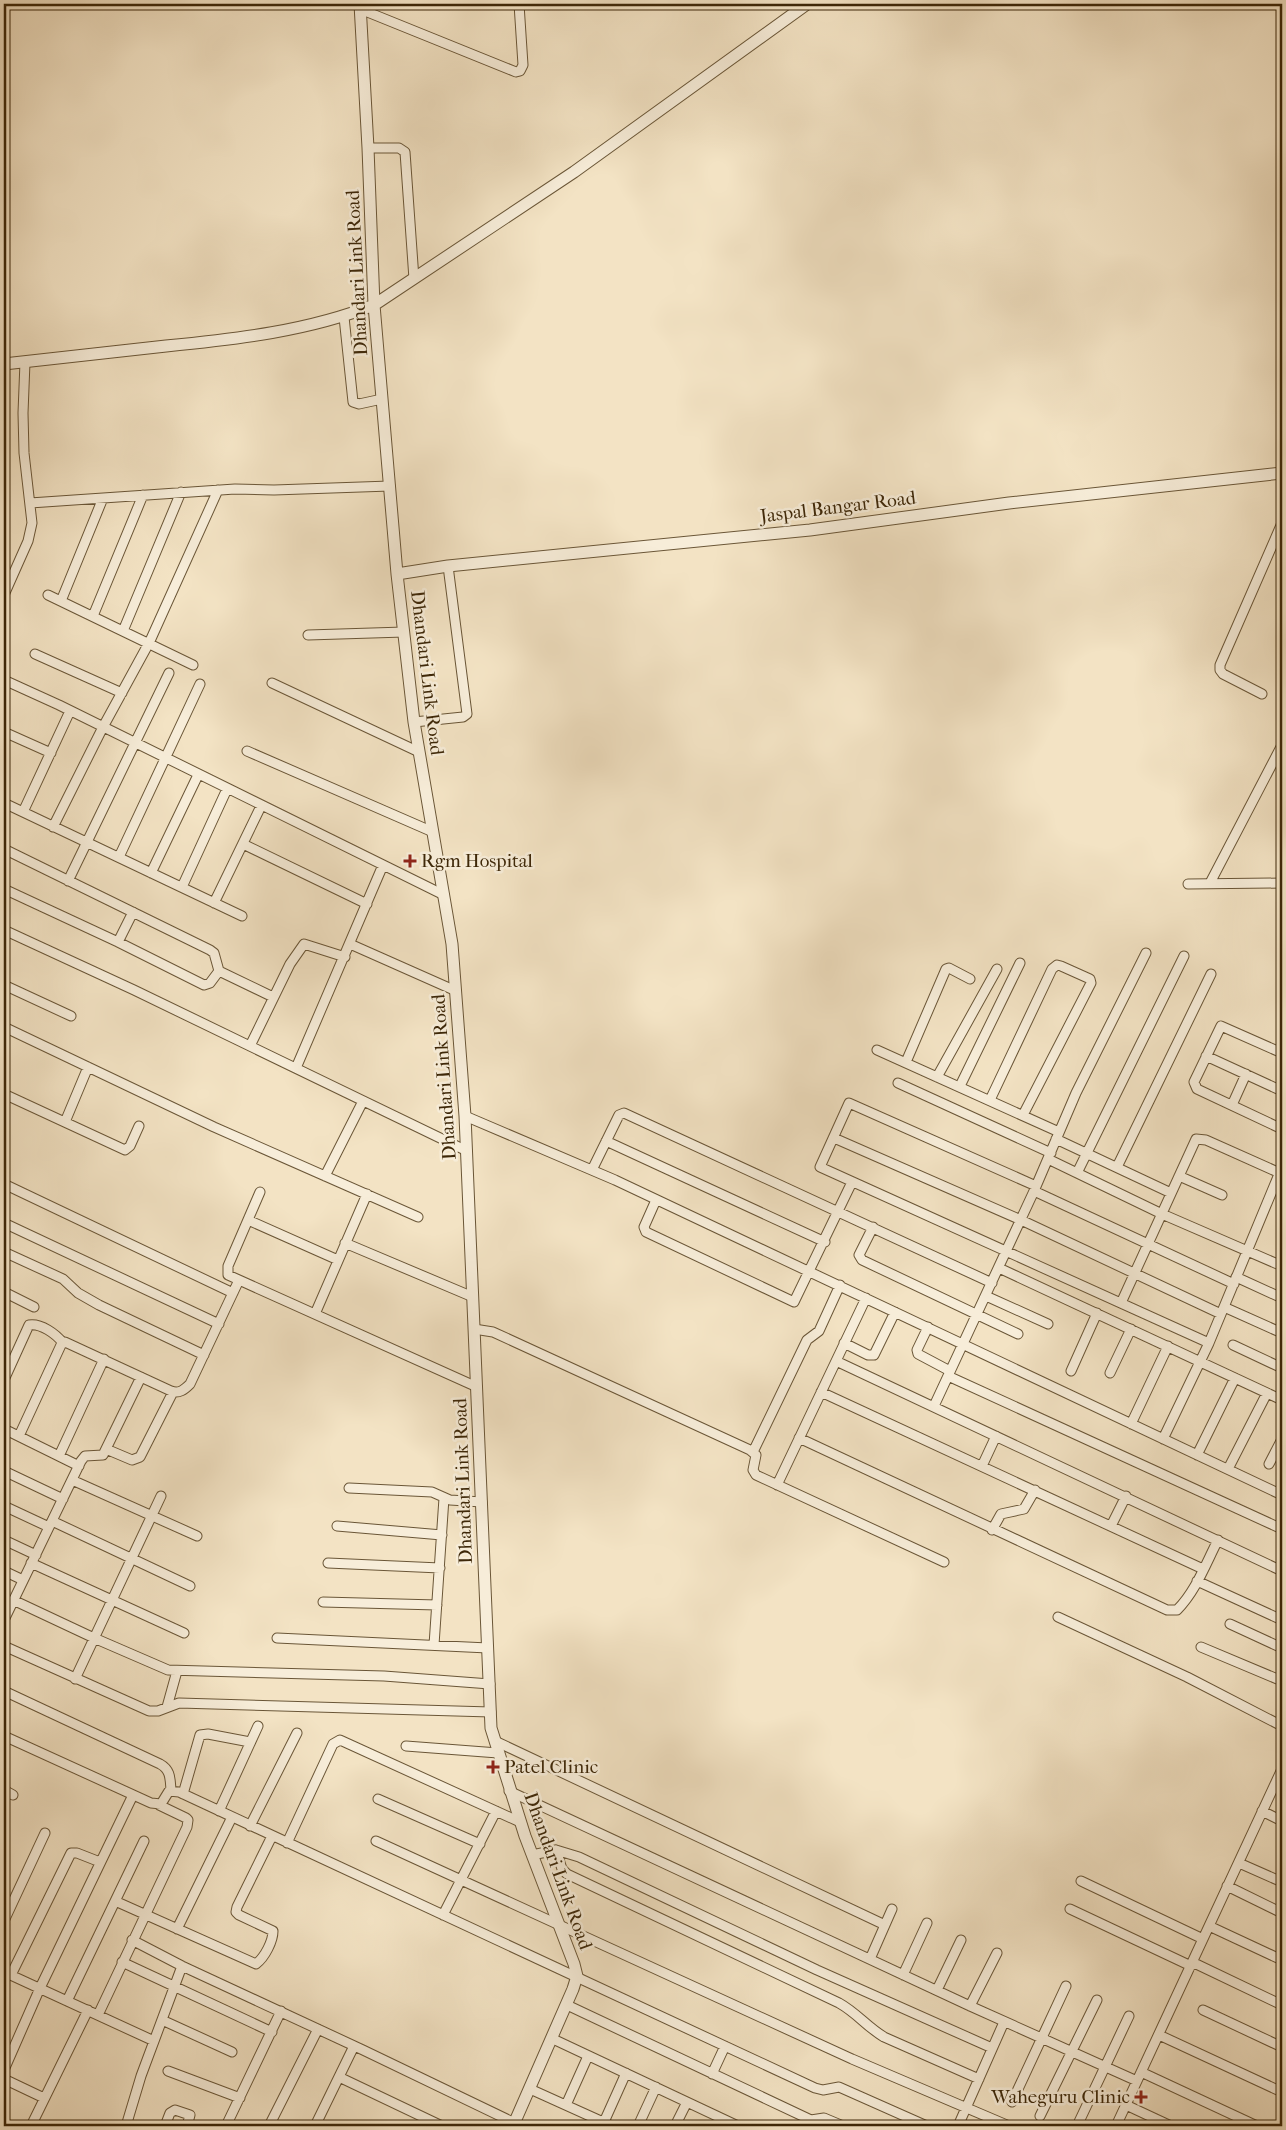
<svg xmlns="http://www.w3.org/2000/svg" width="1286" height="2130" font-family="'IM FELL French Canon',serif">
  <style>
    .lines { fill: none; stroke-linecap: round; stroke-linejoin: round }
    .minor-casing { stroke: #6a5637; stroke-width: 11 }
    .tertiary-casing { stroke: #6a5637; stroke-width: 13 }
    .minor { stroke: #f7edd9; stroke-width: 9 }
    .tertiary { stroke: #f7edd9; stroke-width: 11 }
    .poi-dot { fill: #8f2418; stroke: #f7edd9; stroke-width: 2 }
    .labels { text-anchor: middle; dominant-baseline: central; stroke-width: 5; stroke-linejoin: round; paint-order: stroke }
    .street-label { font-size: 19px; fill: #3d2708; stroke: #f7edd9 }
    .poi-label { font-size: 19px; fill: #3d2708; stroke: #f7edd9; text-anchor: start }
  </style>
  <rect width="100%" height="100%" fill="#f3e3c4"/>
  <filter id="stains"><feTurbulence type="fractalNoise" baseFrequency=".004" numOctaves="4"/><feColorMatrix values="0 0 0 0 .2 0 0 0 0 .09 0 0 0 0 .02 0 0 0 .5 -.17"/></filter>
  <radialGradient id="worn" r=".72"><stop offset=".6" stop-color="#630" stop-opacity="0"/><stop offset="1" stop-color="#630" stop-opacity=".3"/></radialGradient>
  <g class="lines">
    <g class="minor-casing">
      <path id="minor" d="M 360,9 L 516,72 L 520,71 L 523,65 L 519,4
        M 368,148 L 399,148 L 405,152 L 414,279
        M 344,317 L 353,402 L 359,404 L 382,399
        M 30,503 L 235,489 L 274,490 L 390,486
        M 4,595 L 28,541 L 32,523 L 24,453 L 23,413 L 25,362
        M 48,595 L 193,665
        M 61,601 L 103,498
        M 93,616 L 143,495
        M 123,631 L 181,492
        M 308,635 L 404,632
        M 35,654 L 122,693
        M 4,680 L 59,705 L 444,895
        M 272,683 L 419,752
        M 1262,694 L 1223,674 L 1220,670 L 1220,665 L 1282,523
        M 414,722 L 463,717 L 467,714 L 448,566
        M 4,732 L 51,753
        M 247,751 L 433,832
        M 4,803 L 242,916
        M 23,812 L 70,711
        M 53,827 L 103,727 L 150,641 L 218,490
        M 243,844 L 367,904
        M 4,849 L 210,950 L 214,953 L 219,971 L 273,997
        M 119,857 L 200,684
        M 151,873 L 198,775
        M 68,881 L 169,673
        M 1210,883 L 1282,745
        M 1188,884 L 1282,883
        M 182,887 L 227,789
        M 4,889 L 118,942 L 204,985 L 210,983 L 219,971
        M 214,903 L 261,806
        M 4,930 L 134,990 L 467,1151
        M 118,942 L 133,912
        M 350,944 L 456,991
        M 4,985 L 71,1016
        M 4,1027 L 214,1127 L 418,1217
        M 250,1046 L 290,964 L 304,944 L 345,957
        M 877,1050 L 1059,1132
        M 1282,1053 L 1221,1026 L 1194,1082 L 1197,1089 L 1282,1129
        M 1206,1056 L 1282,1091
        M 906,1062 L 946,969 L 949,968 L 970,979
        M 296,1068 L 383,865
        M 937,1077 L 997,969
        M 898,1083 L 1051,1153
        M 960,1086 L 1020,963
        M 4,1094 L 125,1150 L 130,1146 L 139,1126
        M 990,1100 L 1052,969 L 1057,965 L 1061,966 L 1090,979 L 1091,983 L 1023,1115
        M 1232,1105 L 1246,1074
        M 465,1116 L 615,1180 L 1282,1495
        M 65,1122 L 88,1067
        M 834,1138 L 1021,1220 L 1221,1314
        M 1056,1139 L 1171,1193
        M 606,1141 L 825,1242
        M 1048,1159 L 1162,1214 L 1282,1266
        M 1117,1167 L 1211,974
        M 592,1170 L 619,1115 L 624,1113 L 992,1283
        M 1077,1173 L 1184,956
        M 325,1176 L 363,1101
        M 1179,1176 L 1222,1195
        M 4,1184 L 233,1293
        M 1036,1186 L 849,1103 L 820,1167 L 1209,1343
        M 1034,1191 L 1234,1284
        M 260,1192 L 228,1266 L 228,1275 L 477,1387
        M 656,1200 L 644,1227 L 646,1232 L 794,1302 L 852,1182
        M 248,1220 L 338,1260
        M 4,1223 L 219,1324
        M 873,1227 L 859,1255 L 862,1260 L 1018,1334
        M 345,1243 L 473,1297
        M 4,1252 L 63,1279 L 78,1293 L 99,1305 L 204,1355
        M 999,1268 L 1282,1400
        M 1236,1277 L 1282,1298
        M 4,1292 L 34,1307
        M 986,1296 L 1048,1324
        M 1121,1303 L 1196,1139 L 1206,1140 L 1282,1174
        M 1224,1307 L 1282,1333
        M 315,1314 L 367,1194
        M 928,1327 L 917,1350 L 918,1354 L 950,1371
        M 474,1329 L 493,1332 L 750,1450 L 756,1455 L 753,1470 L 756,1475 L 944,1562
        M 844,1343 L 868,1355 L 874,1355 L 895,1312
        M 1233,1345 L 1282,1368
        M 836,1361 L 1282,1571
        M 1071,1371 L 1097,1313
        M 1110,1373 L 1131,1329
        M 948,1376 L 1282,1529
        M 4,1380 L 29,1325 C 41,1323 56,1334 63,1343
        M 821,1392 L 1203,1569
        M 934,1406 L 1034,1191 L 1076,1093 L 1146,953
        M 1131,1424 L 1168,1346
        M 4,1429 L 79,1466
        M 19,1436 L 61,1345 L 65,1342 L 171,1391 C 179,1394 184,1390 190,1384 L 239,1280
        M 799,1438 L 1167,1610 L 1177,1610 C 1196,1591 1206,1563 1218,1540
        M 1163,1439 L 1209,1343 L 1282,1167
        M 106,1449 L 132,1460 L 140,1457 L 173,1392
        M 753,1452 L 807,1340 L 819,1331 L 840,1285
        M 1197,1455 L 1235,1378
        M 59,1456 L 104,1359
        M 1269,1464 L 1282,1439
        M 982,1466 L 996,1436
        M 1228,1469 L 1267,1393
        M 4,1471 L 63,1499
        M 72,1480 L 197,1536
        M 777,1485 L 866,1298
        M 349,1488 L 432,1492 L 450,1500 L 482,1502
        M 4,1506 L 49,1527
        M 52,1521 L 190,1586
        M 337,1526 L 442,1535
        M 1111,1526 L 1126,1496
        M 992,1530 L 1001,1514 L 1024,1509 L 1035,1490
        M 4,1540 L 36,1555
        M 31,1563 L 184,1633
        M 328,1563 L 440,1568
        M 4,1571 L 23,1580
        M 1197,1581 L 1282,1620
        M 13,1600 L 94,1638 L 168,1670 L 384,1676 L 490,1684
        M 323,1602 L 437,1605
        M 1058,1617 L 1187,1677 L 1282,1726
        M 4,1620 L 81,1461 L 85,1456 L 103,1455 L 141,1377
        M 1230,1624 L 1282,1648
        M 277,1638 L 488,1648
        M 434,1645 L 444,1498
        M 4,1646 L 149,1711 L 158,1711 L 179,1703 L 491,1712
        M 1201,1647 L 1282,1681
        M 75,1679 L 161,1496
        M 4,1691 L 160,1764 C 171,1770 170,1779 171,1790
        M 167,1707 L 177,1671
        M 4,1736 L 151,1803 L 161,1804 L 169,1791 L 179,1792 L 815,2088 L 823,2090 L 839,2087 L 927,2126
        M 495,1741 L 885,1925
        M 406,1746 L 498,1753
        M 4,1790 L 13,1795
        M 509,1791 L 970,2006 L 1137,2081
        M 183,1794 L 200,1735 L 208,1734 L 250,1742
        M 378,1799 L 480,1844
        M 219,1811 L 258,1726
        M 1262,1811 L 1282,1821
        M 250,1826 L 297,1733
        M 376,1841 L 852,2059 L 1009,2126
        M 287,1843 L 333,1744 L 340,1740 L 520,1822
        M 556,1850 L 562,1869 L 567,1874 L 839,2003 C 857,2013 867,2027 884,2037 L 979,2079
        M 532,1855 L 556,1850 L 579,1857 L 817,1970 L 992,2048
        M 1239,1863 L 1282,1882
        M 1081,1881 L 1203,1939
        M 1227,1886 L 1282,1913
        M 115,1901 L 256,1964 C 265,1957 273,1941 273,1931 L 239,1915 L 236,1912 L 237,1907 L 272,1836
        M 1070,1909 L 1191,1966
        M 443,1915 L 496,1811
        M 4,1921 L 45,1833
        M 1209,1926 L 1282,1960
        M 177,1929 L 232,1817
        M 132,1940 L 182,1966 L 363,2050 L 521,2126
        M 870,1959 L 892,1909
        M 122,1962 L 272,2032
        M 1192,1962 L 1282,2005
        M 4,1972 L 154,2041
        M 11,1975 L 71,1853 L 77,1853 L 100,1862
        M 903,1975 L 927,1923
        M 937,1990 L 961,1940
        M 67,2001 L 144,1841
        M 567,2005 L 811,2120 L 824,2118 L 843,2126
        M 970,2006 L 997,1953
        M 1203,2010 L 1282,2047
        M 98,2015 L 187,1827 L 188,1820 L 186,1818 L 159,1805
        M 162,2020 L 232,2052
        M 1159,2035 L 1282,2092
        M 553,2039 L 738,2126
        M 4,2070 L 40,1988 L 133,1795
        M 168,2071 L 240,2098
        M 1141,2072 L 1257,2126
        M 712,2074 L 725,2046
        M 339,2077 L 442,2126
        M 4,2079 L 44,2098
        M 530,2089 L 612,2126
        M 1012,2102 L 1066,1986
        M 566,2105 L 588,2056
        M 1126,2105 L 1171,2126
        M 1040,2116 L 1097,2000
        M 604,2122 L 626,2073
        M 31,2126 L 88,2010
        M 126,2126 L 141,2076 L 182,1966
        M 165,2126 L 170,2113 L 175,2110 L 190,2115 L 187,2126
        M 226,2126 L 281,2011
        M 269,2126 L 318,2029
        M 315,2126 L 354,2046
        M 638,2126 L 656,2087
        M 675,2126 L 687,2102
        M 958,2126 L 1004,2022
        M 1077,2126 L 1129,2016
        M 1116,2126 L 1282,1769"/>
    </g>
    <g class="tertiary-casing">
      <path id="tertiary" d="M 360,4 L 368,148 L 374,305 L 397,574 L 414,722 L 452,944 L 465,1116 L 491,1728 L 525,1836 L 574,1964 L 577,1976 L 573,1989 L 513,2126
        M 4,364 C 58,358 112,352 166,346 C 237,339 308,331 374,305 L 574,172 L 807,4
        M 397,574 L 448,566 L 810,530 L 1009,503 L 1282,473"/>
    </g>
    <use href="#minor" class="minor"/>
    <use href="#tertiary" class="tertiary"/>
  </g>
  <g class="poi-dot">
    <path d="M407.5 853.5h5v5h5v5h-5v5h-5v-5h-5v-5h5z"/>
    <path d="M490.5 1759.5h5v5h5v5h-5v5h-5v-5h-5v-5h5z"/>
    <path d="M1138.5 2089.5h5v5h5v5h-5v5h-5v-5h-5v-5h5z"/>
  </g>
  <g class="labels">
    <g class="street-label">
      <text transform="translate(357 273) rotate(-93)">Dhandari Link Road</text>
      <text transform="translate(838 507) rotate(-7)">Jaspal Bangar Road</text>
      <text transform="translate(427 673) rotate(83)">Dhandari Link Road</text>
      <text transform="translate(444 1077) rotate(-94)">Dhandari Link Road</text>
      <text transform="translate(463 1481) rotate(-92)">Dhandari Link Road</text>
      <text transform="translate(558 1871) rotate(70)">Dhandari Link Road</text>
    </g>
    <g class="poi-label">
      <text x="421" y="861">Rgm Hospital</text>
      <text x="504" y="1767">Patel Clinic</text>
      <text x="1130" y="2097" text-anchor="end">Waheguru Clinic</text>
    </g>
  </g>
  <rect width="1286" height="2130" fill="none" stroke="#f3e3c4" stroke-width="20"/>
  <rect x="5" y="5" width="1276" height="2120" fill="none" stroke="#3d2708" stroke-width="2.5"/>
  <rect x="10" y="10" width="1266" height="2110" fill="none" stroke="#3d2708"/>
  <rect width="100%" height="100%" filter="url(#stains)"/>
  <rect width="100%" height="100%" fill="url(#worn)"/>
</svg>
